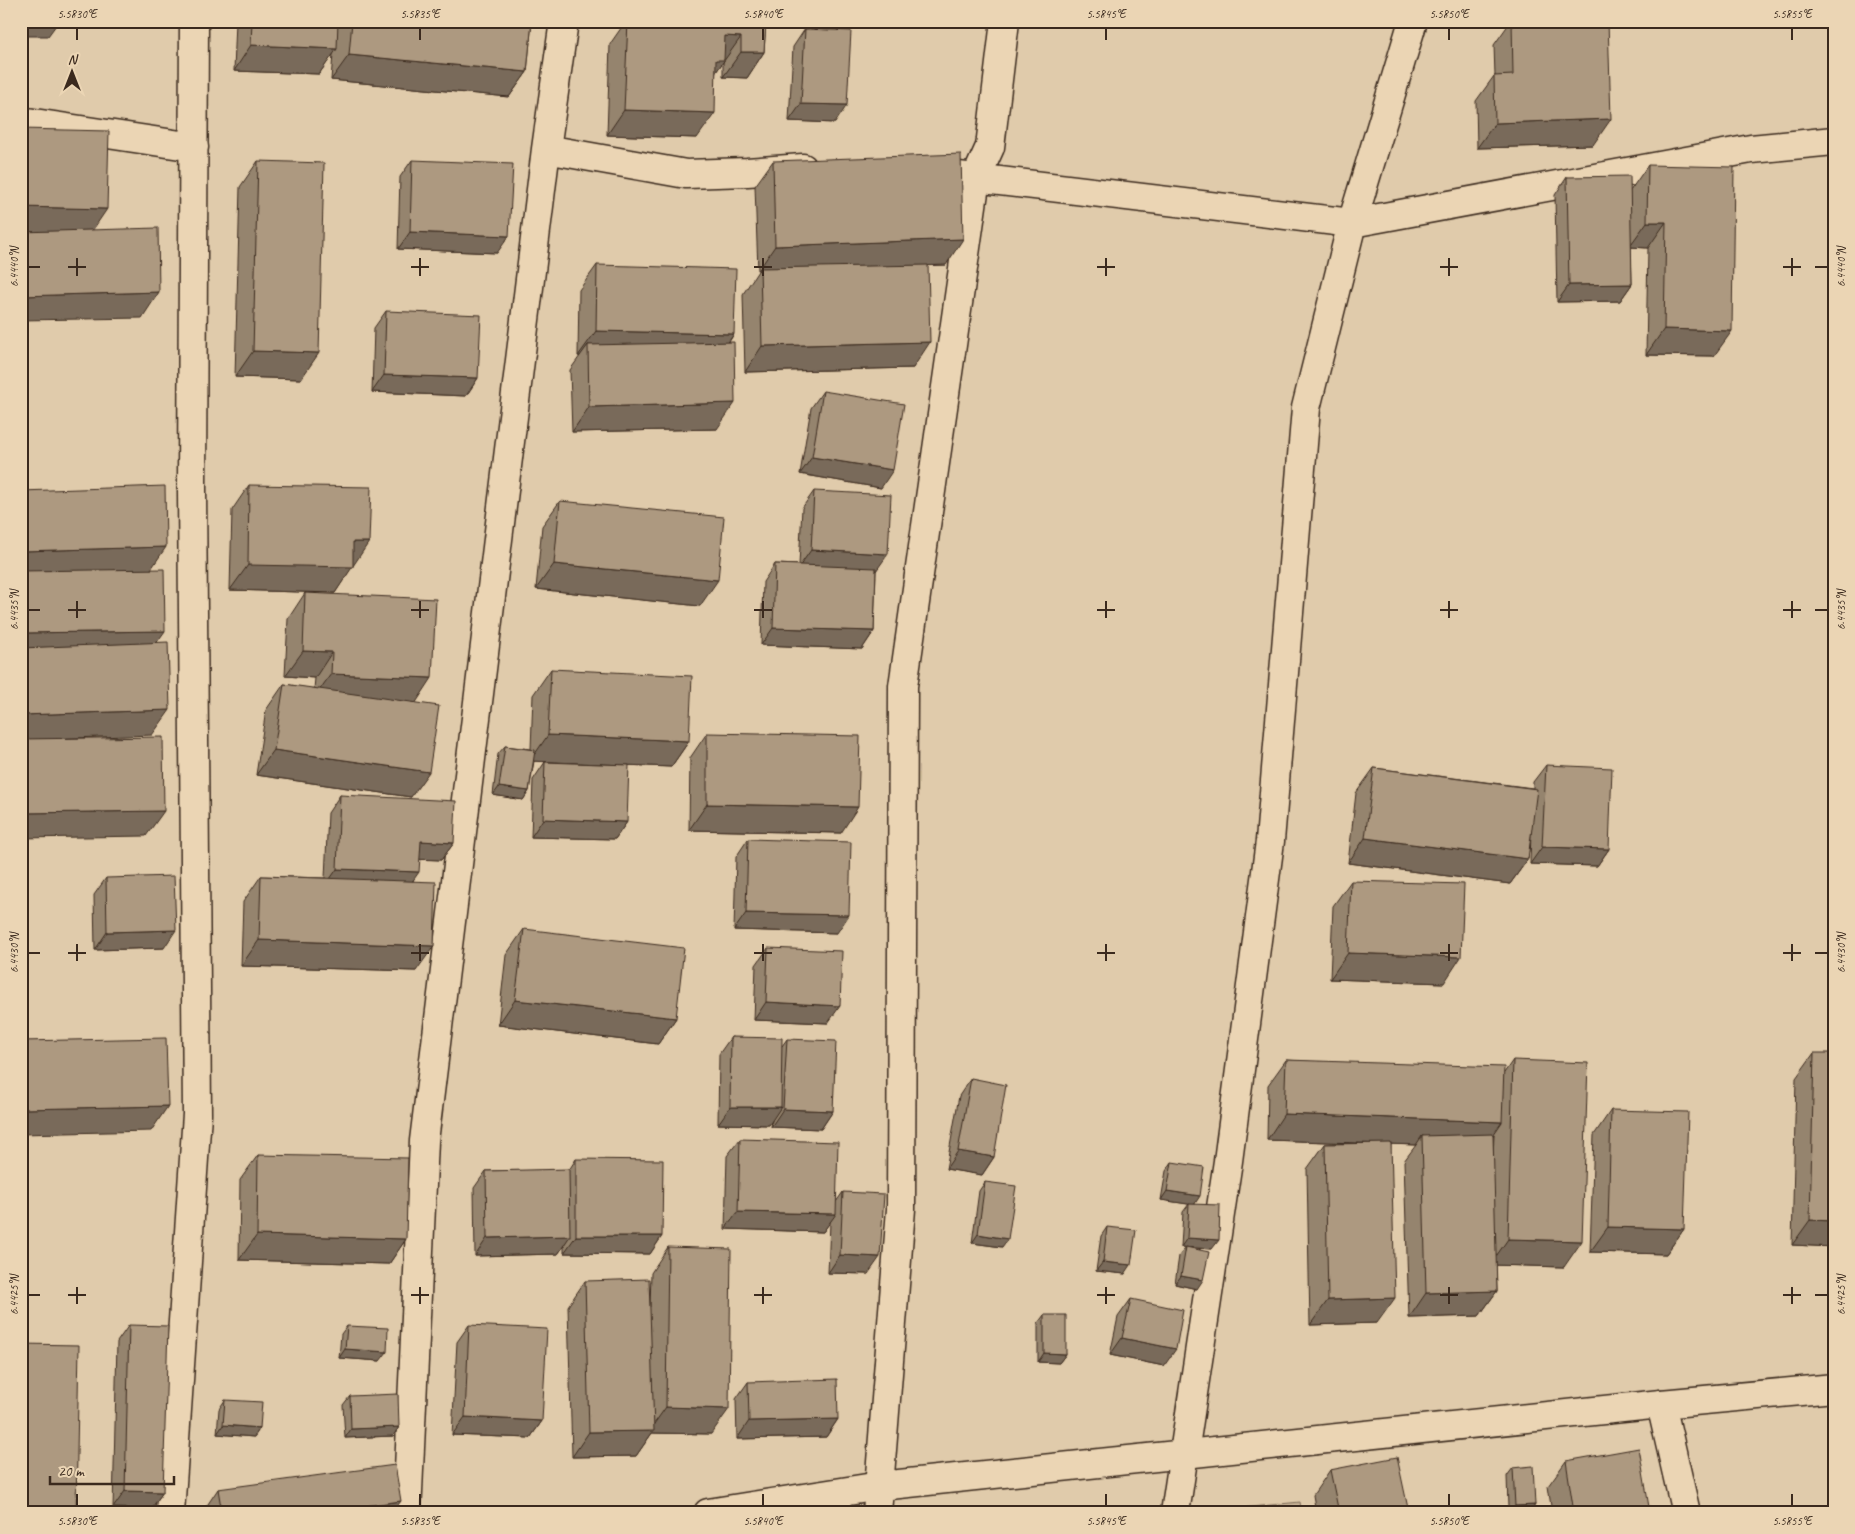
<svg xmlns="http://www.w3.org/2000/svg" width="1855" height="1534" font-family="Caveat,sans-serif">
  <style>
    .green { fill: #c2ad91; stroke: #7e6c58 }
    .lines { fill: none; stroke-linecap: round; stroke-linejoin: round }
    .minor-casing { stroke: #3b2a1e; stroke-width: 31 }
    .tertiary-casing { stroke: #3b2a1e; stroke-width: 31 }
    .minor { stroke: #ebd5b4; stroke-width: 28 }
    .tertiary { stroke: #ebd5b4; stroke-width: 28 }
    .wall { fill: #95846e; stroke: #3b2a1e; fill-rule: evenodd }
    .shaded-wall { fill: #796b5a; stroke: #3b2a1e }
    .building { fill: #ad9980; stroke: #3b2a1e }
    .ticks { fill: none; stroke: #3b2a1e; stroke-width: 2 }
    .neatline { fill: none; stroke: #3b2a1e; stroke-width: 2 }
    .ticks-label { font-size: 12px; text-anchor: middle; fill: #3b2a1e }
  </style>
  <rect width="100%" height="100%" fill="#e0cbab"/>
  <filter id="ink" filterUnits="userSpaceOnUse"><feTurbulence type="fractalNoise" baseFrequency=".02" numOctaves="2"/><feDisplacementMap in="SourceGraphic" scale="10" xChannelSelector="R" yChannelSelector="G"/><feConvolveMatrix kernelMatrix="1 2 1 2 8 2 1 2 1" color-interpolation-filters="sRGB"/></filter>
  <g filter="url(#ink)">
    <path class="green" d="M 1300,1502 L 1302,1513 L 1191,1513 Z"/>
    <g class="lines">
      <g class="minor-casing">
        <path id="minor" d="M 21,121 L 194,147
          M 546,149 L 686,174 L 747,172 L 803,168
          M 958,176 L 1352,223 L 1751,149 L 1834,141
          M 1661,1404 L 1686,1513
          M 170,1513 L 197,1114 L 192,489 L 194,21
          M 407,1513 L 424,1141 L 546,149 L 564,21
          M 877,1513 L 901,1209 L 903,686 L 976,178 L 990,147 L 1005,21
          M 1175,1513 L 1228,1161 L 1270,841 L 1306,408 L 1352,223 L 1413,21"/>
      </g>
      <g class="tertiary-casing">
        <path id="tertiary" d="M 708,1513 L 880,1486 L 1661,1404 L 1834,1388"/>
      </g>
      <use href="#minor" class="minor"/>
      <use href="#tertiary" class="tertiary"/>
    </g>
    <path class="wall" d="M 236,21 L 532,21 L 527,72 L 509,97 L 331,80 L 333,54 L 319,74 L 234,71 Z
      M 626,21 L 766,21 L 764,52 L 747,78 L 723,77 L 723,62 L 716,72 L 697,138 L 607,135 L 610,44 Z
      M 1511,21 L 1608,21 L 1593,145 L 1477,148 L 1476,101 L 1494,76 L 1495,76 L 1494,45 Z
      M 805,29 L 835,123 L 789,121 L 793,47 Z
      M 412,160 L 497,253 L 398,249 L 400,177 Z
      M 258,161 L 301,379 L 235,377 L 240,187 Z
      M 773,161 L 946,265 L 928,265 L 913,368 L 745,372 L 743,294 L 758,271 L 755,186 Z
      M 1648,165 L 1714,356 L 1646,355 L 1648,248 L 1631,247 L 1632,284 L 1620,301 L 1557,302 L 1555,195 L 1567,177 L 1630,191 Z
      M 597,265 L 734,334 L 729,342 L 717,429 L 572,432 L 570,370 L 580,356 L 578,356 L 579,290 Z
      M 386,311 L 478,378 L 466,396 L 372,392 L 374,328 Z
      M 823,391 L 881,488 L 800,474 L 811,408 Z
      M 249,485 L 353,565 L 335,593 L 230,590 L 232,510 Z
      M 814,491 L 876,571 L 874,631 L 862,649 L 761,645 L 763,582 L 775,564 L 799,565 L 802,508 Z
      M 560,501 L 700,606 L 536,589 L 542,526 Z
      M 305,593 L 415,703 L 411,797 L 256,775 L 266,710 L 284,684 L 314,689 L 315,678 L 285,676 L 288,619 Z
      M 551,669 L 689,741 L 671,767 L 534,761 L 529,791 L 523,800 L 493,795 L 498,754 L 505,746 L 531,749 L 533,695 Z
      M 707,733 L 841,833 L 689,830 L 690,758 Z
      M 545,762 L 627,822 L 615,839 L 531,837 L 533,780 Z
      M 1546,765 L 1609,849 L 1597,866 L 1530,864 L 1531,830 L 1528,859 L 1510,884 L 1348,863 L 1356,793 L 1374,768 L 1533,788 L 1533,782 Z
      M 340,795 L 454,843 L 441,860 L 420,859 L 413,881 L 416,971 L 241,966 L 243,902 L 261,876 L 325,878 L 328,813 Z
      M 748,839 L 837,933 L 734,930 L 736,857 Z
      M 106,878 L 164,948 L 95,950 L 94,895 Z
      M 1351,881 L 1444,983 L 1330,979 L 1333,906 Z
      M 524,929 L 676,1018 L 658,1044 L 498,1025 L 506,955 Z
      M 768,948 L 828,1023 L 754,1020 L 756,965 Z
      M 731,1037 L 782,1046 L 787,1039 L 833,1111 L 821,1129 L 771,1127 L 772,1120 L 769,1125 L 718,1124 L 719,1054 Z
      M 1814,1053 L 1834,1247 L 1792,1245 L 1796,1078 Z
      M 1286,1060 L 1504,1073 L 1513,1060 L 1564,1267 L 1496,1265 L 1497,1291 L 1479,1316 L 1409,1318 L 1404,1161 L 1416,1145 L 1391,1144 L 1377,1323 L 1310,1325 L 1307,1169 L 1325,1144 L 1364,1143 L 1267,1140 L 1268,1085 ZM 1494,1134 L 1493,1158 L 1493,1136 Z
      M 971,1078 L 994,1157 L 982,1175 L 946,1169 L 959,1096 Z
      M 1611,1110 L 1684,1229 L 1666,1254 L 1590,1252 L 1594,1135 Z
      M 740,1139 L 836,1202 L 843,1192 L 868,1274 L 828,1273 L 830,1222 L 823,1232 L 725,1229 L 727,1156 Z
      M 258,1155 L 406,1239 L 389,1264 L 239,1260 L 240,1180 Z
      M 576,1159 L 662,1236 L 650,1254 L 564,1253 L 564,1246 L 558,1254 L 475,1256 L 474,1188 L 486,1171 L 569,1170 Z
      M 1172,1162 L 1195,1204 L 1212,1249 L 1181,1247 L 1183,1212 L 1189,1204 L 1161,1200 L 1166,1171 Z
      M 985,1182 L 1002,1247 L 972,1243 L 979,1191 Z
      M 1107,1227 L 1125,1274 L 1096,1271 L 1101,1236 Z
      M 668,1247 L 711,1434 L 652,1433 L 636,1456 L 572,1457 L 568,1306 L 585,1281 L 650,1307 L 651,1273 Z
      M 1186,1247 L 1197,1289 L 1175,1284 L 1179,1256 Z
      M 1131,1299 L 1164,1366 L 1110,1355 L 1118,1317 Z
      M 1044,1315 L 1066,1354 L 1059,1363 L 1038,1362 L 1038,1323 Z
      M 129,1325 L 163,1492 L 151,1509 L 113,1508 L 117,1342 Z
      M 469,1325 L 542,1421 L 530,1438 L 452,1435 L 457,1342 Z
      M 347,1326 L 380,1361 L 339,1358 L 341,1334 Z
      M 748,1382 L 838,1419 L 826,1437 L 737,1439 L 736,1399 Z
      M 350,1396 L 399,1427 L 393,1436 L 345,1438 L 343,1405 Z
      M 225,1400 L 260,1428 L 254,1437 L 217,1434 L 219,1409 Z
      M 1566,1461 L 1650,1513 L 1552,1513 L 1548,1486 Z
      M 1513,1468 L 1535,1505 L 1530,1513 L 1482,1513 L 1508,1508 L 1507,1476 Z
      M 1330,1470 L 1409,1513 L 1316,1513 L 1313,1495 Z
      M 218,1489 L 392,1513 L 207,1513 L 206,1507 Z"/>
    <path class="shaded-wall" d="M 21,21 L 59,21 L 48,36 L 21,36 Z
      M 725,36 L 741,37 L 706,86 Z
      M 251,45 L 337,49 L 319,74 L 234,71 Z
      M 741,52 L 764,52 L 747,78 L 723,77 Z
      M 349,55 L 527,72 L 509,97 L 331,80 Z
      M 801,104 L 847,105 L 835,123 L 789,121 Z
      M 624,110 L 715,113 L 697,138 L 607,135 Z
      M 1611,119 L 1593,145 L 1477,148 L 1495,123 Z
      M 21,207 L 107,209 L 90,234 L 21,232 Z
      M 1647,222 L 1666,222 L 1648,248 L 1629,247 Z
      M 410,232 L 509,236 L 497,253 L 398,249 Z
      M 963,239 L 946,265 L 760,271 L 760,268 L 758,271 L 775,246 Z
      M 1632,284 L 1620,301 L 1557,302 L 1569,285 Z
      M 159,292 L 142,318 L 21,320 L 21,296 Z
      M 1664,329 L 1732,331 L 1714,356 L 1646,355 Z
      M 596,331 L 734,334 L 716,359 L 588,345 L 580,356 L 578,356 Z
      M 930,342 L 913,368 L 745,372 L 762,346 Z
      M 253,351 L 319,353 L 301,379 L 235,377 Z
      M 384,375 L 478,378 L 466,396 L 372,392 Z
      M 735,403 L 717,429 L 572,432 L 589,407 Z
      M 812,457 L 893,470 L 881,488 L 800,474 Z
      M 353,542 L 369,542 L 335,593 L 230,590 L 248,565 Z
      M 166,547 L 149,572 L 21,576 L 21,551 Z
      M 811,550 L 888,554 L 876,571 L 799,567 Z
      M 554,564 L 718,580 L 700,606 L 536,589 Z
      M 773,628 L 874,631 L 862,649 L 761,645 Z
      M 165,631 L 147,656 L 21,658 L 21,633 Z
      M 303,651 L 332,652 L 315,678 L 285,676 Z
      M 331,674 L 432,678 L 415,704 L 313,699 Z
      M 170,710 L 152,735 L 21,740 L 21,715 Z
      M 548,735 L 689,741 L 671,767 L 530,761 Z
      M 274,750 L 429,772 L 411,797 L 256,775 Z
      M 499,787 L 529,791 L 523,800 L 493,795 Z
      M 707,804 L 858,807 L 841,833 L 689,830 Z
      M 164,811 L 146,836 L 21,838 L 21,813 Z
      M 543,819 L 627,822 L 615,839 L 531,837 Z
      M 1365,838 L 1528,859 L 1510,884 L 1348,863 Z
      M 421,841 L 454,843 L 441,860 L 408,859 Z
      M 1542,847 L 1609,849 L 1597,866 L 1530,864 Z
      M 337,869 L 419,872 L 407,889 L 325,886 Z
      M 746,913 L 849,915 L 837,933 L 734,930 Z
      M 176,930 L 164,948 L 95,950 L 107,932 Z
      M 259,940 L 434,946 L 416,971 L 241,966 Z
      M 1348,953 L 1461,957 L 1444,983 L 1330,979 Z
      M 515,1000 L 676,1018 L 658,1044 L 498,1025 Z
      M 766,1002 L 840,1006 L 828,1023 L 754,1020 Z
      M 168,1106 L 151,1131 L 21,1134 L 21,1109 Z
      M 730,1107 L 781,1107 L 769,1125 L 718,1124 Z
      M 783,1109 L 833,1111 L 821,1129 L 771,1127 Z
      M 1284,1114 L 1502,1122 L 1485,1147 L 1422,1136 L 1416,1145 L 1267,1140 Z
      M 958,1151 L 994,1157 L 982,1175 L 946,1169 Z
      M 1167,1191 L 1200,1196 L 1194,1205 L 1161,1200 Z
      M 738,1212 L 836,1214 L 823,1232 L 725,1229 Z
      M 1810,1220 L 1834,1221 L 1834,1247 L 1792,1245 Z
      M 1608,1227 L 1684,1229 L 1666,1254 L 1590,1252 Z
      M 978,1234 L 1008,1239 L 1002,1247 L 972,1243 Z
      M 257,1235 L 406,1239 L 389,1264 L 239,1260 Z
      M 570,1236 L 558,1254 L 475,1256 L 487,1238 Z
      M 576,1236 L 662,1236 L 650,1254 L 564,1253 Z
      M 1187,1238 L 1219,1240 L 1212,1249 L 1181,1247 Z
      M 1508,1239 L 1582,1241 L 1564,1267 L 1490,1265 Z
      M 840,1255 L 880,1257 L 868,1274 L 828,1273 Z
      M 1103,1262 L 1131,1265 L 1125,1274 L 1096,1271 Z
      M 1181,1276 L 1203,1280 L 1197,1289 L 1175,1284 Z
      M 1497,1291 L 1479,1316 L 1409,1318 L 1426,1293 Z
      M 1395,1298 L 1377,1323 L 1310,1325 L 1328,1300 Z
      M 1122,1338 L 1176,1349 L 1164,1366 L 1110,1355 Z
      M 345,1349 L 387,1352 L 380,1361 L 339,1358 Z
      M 1044,1353 L 1066,1354 L 1059,1363 L 1038,1362 Z
      M 666,1407 L 729,1409 L 711,1434 L 652,1433 L 636,1456 L 572,1457 L 589,1432 L 649,1431 Z
      M 465,1417 L 542,1421 L 530,1438 L 452,1435 Z
      M 838,1419 L 826,1437 L 737,1439 L 749,1421 Z
      M 223,1425 L 260,1428 L 254,1437 L 217,1434 Z
      M 399,1427 L 393,1436 L 345,1438 L 351,1429 Z
      M 125,1491 L 163,1492 L 151,1509 L 113,1508 Z
      M 401,1501 L 392,1513 L 313,1513 Z
      M 1535,1505 L 1530,1513 L 1510,1513 L 1515,1506 Z
      M 21,1507 L 76,1508 L 73,1513 L 21,1513 Z"/>
    <path class="building" d="M 252,21 L 338,21 L 337,49 L 251,45 Z
      M 352,21 L 532,21 L 527,72 L 349,55 Z
      M 628,21 L 766,21 L 764,52 L 741,52 L 741,37 L 725,36 L 724,60 L 716,60 L 715,113 L 624,110 Z
      M 1512,21 L 1608,21 L 1611,119 L 1495,123 L 1494,76 L 1513,75 Z
      M 805,29 L 851,31 L 847,105 L 801,104 Z
      M 21,129 L 109,131 L 107,209 L 21,207 Z
      M 961,154 L 963,239 L 775,246 L 773,161 Z
      M 412,160 L 513,164 L 509,236 L 410,232 Z
      M 258,161 L 324,163 L 319,353 L 253,351 Z
      M 1648,165 L 1734,167 L 1732,331 L 1664,329 L 1666,222 L 1647,222 Z
      M 1630,176 L 1632,284 L 1569,285 L 1567,177 Z
      M 158,228 L 159,292 L 21,296 L 21,232 Z
      M 597,265 L 736,269 L 734,334 L 596,331 Z
      M 928,265 L 930,342 L 762,346 L 760,268 Z
      M 386,311 L 481,315 L 478,378 L 384,375 Z
      M 734,342 L 735,403 L 589,407 L 588,345 Z
      M 823,391 L 904,404 L 893,470 L 812,457 Z
      M 249,485 L 371,487 L 369,542 L 353,542 L 353,567 L 248,565 Z
      M 165,486 L 166,547 L 21,551 L 21,491 Z
      M 814,491 L 891,495 L 888,554 L 811,550 Z
      M 560,501 L 724,517 L 718,580 L 554,564 Z
      M 775,564 L 876,568 L 874,631 L 773,628 Z
      M 164,569 L 165,631 L 21,633 L 21,571 Z
      M 305,593 L 436,599 L 432,678 L 331,674 L 332,652 L 303,651 Z
      M 168,642 L 170,710 L 21,715 L 21,648 Z
      M 551,669 L 692,676 L 689,741 L 548,735 Z
      M 284,684 L 439,706 L 429,772 L 274,750 Z
      M 707,733 L 860,736 L 858,807 L 707,804 Z
      M 163,737 L 164,811 L 21,813 L 21,739 Z
      M 505,746 L 535,750 L 529,791 L 499,787 Z
      M 545,762 L 629,765 L 627,822 L 543,819 Z
      M 1546,765 L 1612,768 L 1609,849 L 1542,847 Z
      M 1374,768 L 1537,789 L 1528,859 L 1365,838 Z
      M 340,795 L 456,801 L 454,843 L 421,841 L 419,872 L 337,869 Z
      M 748,839 L 851,842 L 849,915 L 746,913 Z
      M 174,876 L 176,930 L 107,932 L 106,878 Z
      M 261,876 L 436,882 L 434,946 L 259,940 Z
      M 1351,881 L 1464,884 L 1461,957 L 1348,953 Z
      M 524,929 L 684,948 L 676,1018 L 515,1000 Z
      M 768,948 L 842,951 L 840,1006 L 766,1002 Z
      M 731,1037 L 782,1038 L 781,1107 L 730,1107 Z
      M 166,1038 L 168,1106 L 21,1109 L 21,1041 Z
      M 787,1039 L 836,1041 L 833,1111 L 783,1109 Z
      M 1814,1053 L 1834,1053 L 1834,1221 L 1810,1220 Z
      M 1286,1060 L 1504,1067 L 1502,1122 L 1284,1114 Z
      M 1513,1060 L 1588,1063 L 1582,1241 L 1508,1239 Z
      M 971,1078 L 1006,1085 L 994,1157 L 958,1151 Z
      M 1611,1110 L 1688,1112 L 1684,1229 L 1608,1227 Z
      M 1493,1134 L 1497,1291 L 1426,1293 L 1422,1136 Z
      M 740,1139 L 838,1142 L 836,1214 L 738,1212 Z
      M 1391,1143 L 1395,1298 L 1328,1300 L 1325,1144 Z
      M 258,1155 L 408,1158 L 406,1239 L 257,1235 Z
      M 576,1159 L 663,1160 L 662,1236 L 576,1236 Z
      M 1172,1162 L 1204,1167 L 1200,1196 L 1167,1191 Z
      M 569,1169 L 570,1236 L 487,1238 L 486,1171 Z
      M 985,1182 L 1016,1186 L 1008,1239 L 978,1234 Z
      M 843,1192 L 884,1194 L 880,1257 L 840,1255 Z
      M 1189,1204 L 1220,1205 L 1219,1240 L 1187,1238 Z
      M 1107,1227 L 1136,1230 L 1131,1265 L 1103,1262 Z
      M 668,1247 L 731,1249 L 729,1409 L 666,1407 Z
      M 1186,1247 L 1209,1252 L 1203,1280 L 1181,1276 Z
      M 649,1279 L 654,1431 L 589,1432 L 585,1281 Z
      M 1131,1299 L 1183,1310 L 1176,1349 L 1122,1338 Z
      M 1044,1315 L 1066,1315 L 1066,1354 L 1044,1353 Z
      M 129,1325 L 168,1326 L 163,1492 L 125,1491 Z
      M 469,1325 L 547,1329 L 542,1421 L 465,1417 Z
      M 347,1326 L 388,1328 L 387,1352 L 345,1349 Z
      M 21,1344 L 79,1345 L 76,1508 L 21,1507 Z
      M 837,1379 L 838,1419 L 749,1421 L 748,1382 Z
      M 398,1394 L 399,1427 L 351,1429 L 350,1396 Z
      M 225,1400 L 262,1402 L 260,1428 L 223,1425 Z
      M 1639,1448 L 1650,1513 L 1574,1513 L 1566,1461 Z
      M 1397,1457 L 1409,1513 L 1339,1513 L 1330,1470 Z
      M 395,1465 L 401,1501 L 313,1513 L 222,1513 L 218,1489 Z
      M 1533,1466 L 1535,1505 L 1515,1506 L 1513,1468 Z
      M 1509,1508 L 1510,1513 L 1482,1513 Z
      M 994,1511 L 994,1513 L 952,1513 Z"/>
  </g>
  <path class="ticks" d="M 77,28 L 77,40M 420,28 L 420,40M 763,28 L 763,40M 1106,28 L 1106,40M 1449,28 L 1449,40M 1792,28 L 1792,40M 77,258 L 77,276M 420,258 L 420,276M 763,258 L 763,276M 1106,258 L 1106,276M 1449,258 L 1449,276M 1792,258 L 1792,276M 28,267 L 40,267M 68,267 L 86,267M 411,267 L 429,267M 754,267 L 772,267M 1097,267 L 1115,267M 1440,267 L 1458,267M 1783,267 L 1801,267M 1815,267 L 1828,267M 77,601 L 77,618M 420,601 L 420,618M 763,601 L 763,618M 1106,601 L 1106,618M 1449,601 L 1449,618M 1792,601 L 1792,618M 28,610 L 40,610M 68,610 L 86,610M 411,610 L 429,610M 754,610 L 772,610M 1097,610 L 1115,610M 1440,610 L 1458,610M 1783,610 L 1801,610M 1815,610 L 1828,610M 77,944 L 77,961M 420,944 L 420,961M 763,944 L 763,961M 1106,944 L 1106,961M 1449,944 L 1449,961M 1792,944 L 1792,961M 28,953 L 40,953M 68,953 L 86,953M 411,953 L 429,953M 754,953 L 772,953M 1097,953 L 1115,953M 1440,953 L 1458,953M 1783,953 L 1801,953M 1815,953 L 1828,953M 77,1287 L 77,1304M 420,1287 L 420,1304M 763,1287 L 763,1304M 1106,1287 L 1106,1304M 1449,1287 L 1449,1304M 1792,1287 L 1792,1304M 28,1295 L 40,1295M 68,1295 L 86,1295M 411,1295 L 429,1295M 754,1295 L 772,1295M 1097,1295 L 1115,1295M 1440,1295 L 1458,1295M 1783,1295 L 1801,1295M 1815,1295 L 1828,1295M 77,1494 L 77,1506M 420,1494 L 420,1506M 763,1494 L 763,1506M 1106,1494 L 1106,1506M 1449,1494 L 1449,1506M 1792,1494 L 1792,1506"/>
  <rect width="1855" height="1534" fill="none" stroke="#ebd5b4" stroke-width="55"/>
  <g transform="translate(72 72)" stroke="#ebd5b4" stroke-width="4" paint-order="stroke">
  <path d="M0-4L9 19L0 12L-9 19Z" fill="#3b2a1e"/>
  <text y="-8" font-size="14" font-weight="bold" text-anchor="middle" fill="#3b2a1e">N</text>
  </g>
  <path d="M50 1476v8h124v-8" fill="none" stroke="#3b2a1e" stroke-width="2.5"/>
  <text x="58" y="1476" font-size="15" fill="#3b2a1e" stroke="#ebd5b4" stroke-width="4" paint-order="stroke">20 m</text>
  <rect x="28" y="28" width="1800" height="1478" class="neatline"/>
  <g class="ticks-label">
    <text x="77" y="18">5.5830°E</text>
    <text x="420" y="18">5.5835°E</text>
    <text x="763" y="18">5.5840°E</text>
    <text x="1106" y="18">5.5845°E</text>
    <text x="1449" y="18">5.5850°E</text>
    <text x="1792" y="18">5.5855°E</text>
    <text transform="translate(14 267) rotate(-90)" y="4">6.4440°N</text>
    <text transform="translate(1841 267) rotate(-90)" y="4">6.4440°N</text>
    <text transform="translate(14 610) rotate(-90)" y="4">6.4435°N</text>
    <text transform="translate(1841 610) rotate(-90)" y="4">6.4435°N</text>
    <text transform="translate(14 953) rotate(-90)" y="4">6.4430°N</text>
    <text transform="translate(1841 953) rotate(-90)" y="4">6.4430°N</text>
    <text transform="translate(14 1295) rotate(-90)" y="4">6.4425°N</text>
    <text transform="translate(1841 1295) rotate(-90)" y="4">6.4425°N</text>
    <text x="77" y="1525">5.5830°E</text>
    <text x="420" y="1525">5.5835°E</text>
    <text x="763" y="1525">5.5840°E</text>
    <text x="1106" y="1525">5.5845°E</text>
    <text x="1449" y="1525">5.5850°E</text>
    <text x="1792" y="1525">5.5855°E</text>
  </g>
</svg>
